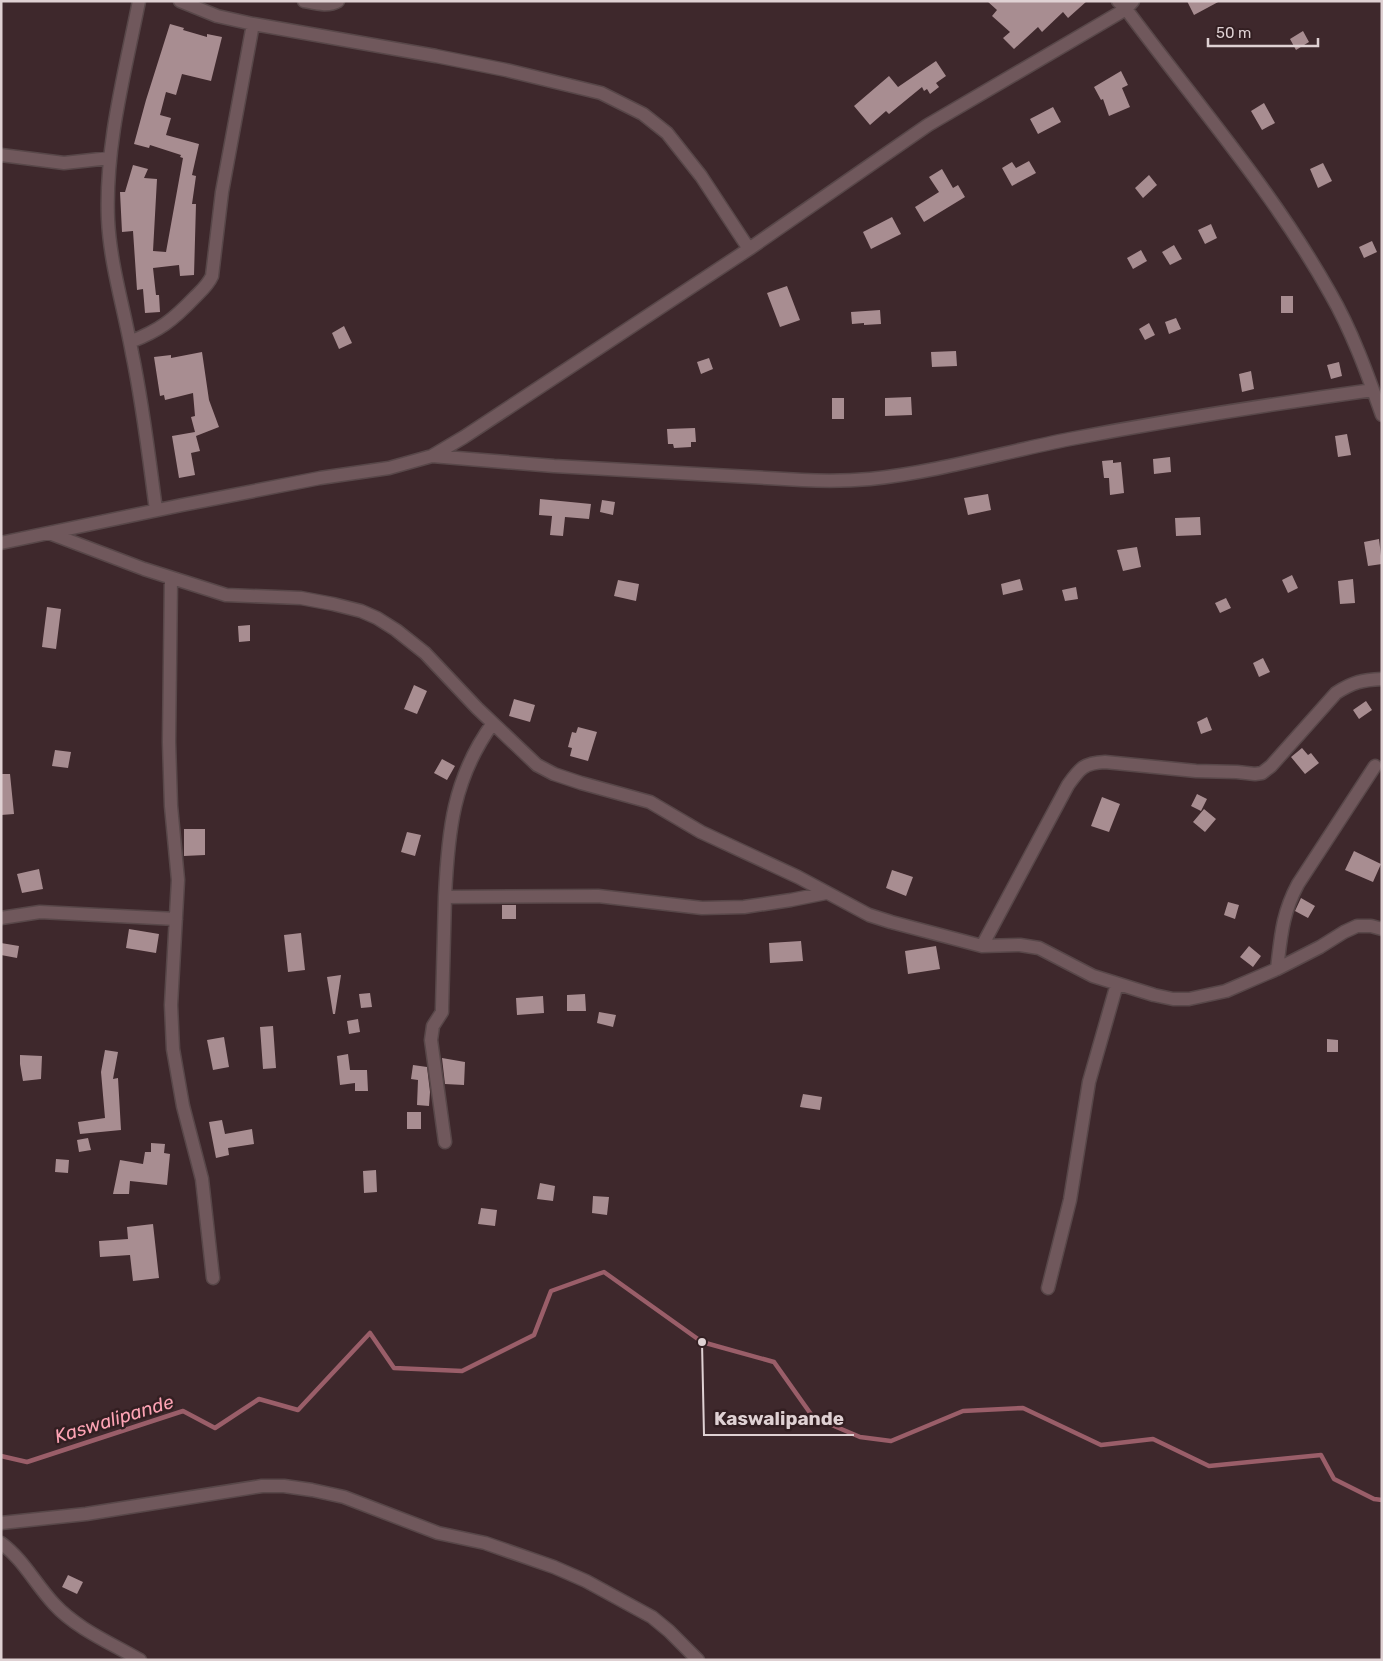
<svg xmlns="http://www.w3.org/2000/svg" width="1383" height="1661" font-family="Rubik,sans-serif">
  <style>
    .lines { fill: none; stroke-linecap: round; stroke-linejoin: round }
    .stream { stroke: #9a5e69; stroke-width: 4.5 }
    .building { fill: #a88d91 }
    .street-casing { stroke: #584749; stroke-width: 15 }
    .street { stroke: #70585c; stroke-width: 12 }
    .labels { text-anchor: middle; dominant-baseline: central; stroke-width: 5; stroke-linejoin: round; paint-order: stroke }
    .water-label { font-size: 19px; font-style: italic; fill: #fda3b4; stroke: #331f22 }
    .leader { fill: none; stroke: #dfd1d3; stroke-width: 2 }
    .callout-dot { fill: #dfd1d3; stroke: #331f22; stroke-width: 2 }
    .callout-label { font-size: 19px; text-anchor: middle; font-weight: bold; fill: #dfd1d3; stroke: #331f22; stroke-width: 5; stroke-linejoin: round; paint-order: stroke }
  </style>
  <rect width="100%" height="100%" fill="#3e282c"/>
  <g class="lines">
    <path class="stream" d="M 1,1456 L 27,1462 L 183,1411 L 215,1428 L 259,1399 L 298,1410 L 370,1333 L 394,1368 L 462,1371 L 534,1335 L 551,1291 L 604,1272 L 702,1342 L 774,1362 L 813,1417 L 860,1437 L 891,1441 L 963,1411 L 1023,1408 L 1101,1445 L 1153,1439 L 1209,1466 L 1321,1455 L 1334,1479 L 1374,1499 L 1382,1500"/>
  </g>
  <path class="building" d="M 987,1 L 1087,1 L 1068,18 L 1063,12 L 1042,32 L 1038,27 L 1014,49 L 1003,38 L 1010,32 L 992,16 L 997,10 Z
    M 1187,1 L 1220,1 L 1194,15 Z
    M 170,24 L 184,28 L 183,30 L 207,37 L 207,34 L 222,37 L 211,81 L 182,74 L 176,95 L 166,92 L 160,115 L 171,118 L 166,135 L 199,144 L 192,175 L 196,176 L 192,204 L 196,204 L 194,275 L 180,276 L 179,265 L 153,268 L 156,295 L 159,295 L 160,312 L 145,313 L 143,289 L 137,290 L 133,231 L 122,232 L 120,192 L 125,192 L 133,165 L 148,169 L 144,178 L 157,179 L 153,251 L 166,252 L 183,158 L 180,157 L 181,155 L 150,145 L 149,148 L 134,144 L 146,100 Z
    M 1303,31 L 1309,42 L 1296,50 L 1290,39 Z
    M 936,61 L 946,76 L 936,83 L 939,87 L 930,94 L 927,89 L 924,91 L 922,87 L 889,114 L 886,111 L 870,125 L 854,106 L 889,76 L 898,87 Z
    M 1121,71 L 1128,85 L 1122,88 L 1130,107 L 1109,116 L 1103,99 L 1101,100 L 1094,87 Z
    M 1264,103 L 1275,123 L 1262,130 L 1251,111 Z
    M 1053,107 L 1061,122 L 1038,134 L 1030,119 Z
    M 1029,161 L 1036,173 L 1012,186 L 1002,168 L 1012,162 L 1016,168 Z
    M 1323,163 L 1332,181 L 1318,188 L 1310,169 Z
    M 942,169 L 953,188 L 958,185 L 965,197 L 924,222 L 915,207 L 939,192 L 929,177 Z
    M 1149,175 L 1157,185 L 1143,198 L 1135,188 Z
    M 892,217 L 901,234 L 871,249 L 863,232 Z
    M 1211,224 L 1217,238 L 1205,244 L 1198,230 Z
    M 1372,241 L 1377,252 L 1364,258 L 1359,247 Z
    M 1174,245 L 1182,259 L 1170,265 L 1162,252 Z
    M 1141,250 L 1147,261 L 1133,269 L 1127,258 Z
    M 787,286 L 800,320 L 780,327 L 767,293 Z
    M 1281,296 L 1293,296 L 1293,313 L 1281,313 Z
    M 880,310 L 881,324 L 864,325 L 864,323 L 852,324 L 851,312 Z
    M 1176,318 L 1181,329 L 1169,334 L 1165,322 Z
    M 1149,323 L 1155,335 L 1145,340 L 1139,329 Z
    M 344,326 L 352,343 L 339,349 L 332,333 Z
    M 956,351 L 957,366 L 932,367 L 931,352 Z
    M 202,352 L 209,400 L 219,427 L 196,436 L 200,451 L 191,453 L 195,475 L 179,478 L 172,436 L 195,432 L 191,417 L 195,416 L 193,393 L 165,400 L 164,395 L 160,396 L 154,357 L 171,355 L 171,358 Z
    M 709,358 L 713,369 L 701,374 L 697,362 Z
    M 1339,362 L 1342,376 L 1331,379 L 1327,365 Z
    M 1251,371 L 1254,389 L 1242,392 L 1239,374 Z
    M 911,397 L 912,415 L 885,416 L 885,398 Z
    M 832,398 L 844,398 L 844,419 L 832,419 Z
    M 695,428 L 696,442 L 691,442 L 691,447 L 674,448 L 673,444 L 668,444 L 667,429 Z
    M 1347,434 L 1351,455 L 1338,457 L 1335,436 Z
    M 1170,457 L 1171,472 L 1154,474 L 1153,459 Z
    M 1113,460 L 1113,463 L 1121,462 L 1124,493 L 1110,495 L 1109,478 L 1104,478 L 1102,461 Z
    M 988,494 L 991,510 L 968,515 L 964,498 Z
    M 540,499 L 591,504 L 589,519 L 565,517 L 563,536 L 550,535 L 552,516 L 539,515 Z
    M 602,500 L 615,502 L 613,515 L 600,512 Z
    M 1200,517 L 1201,535 L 1176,536 L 1175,518 Z
    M 1379,539 L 1382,564 L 1368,566 L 1364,542 Z
    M 1137,547 L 1141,567 L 1123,571 L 1117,550 Z
    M 1292,575 L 1298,588 L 1288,593 L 1282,580 Z
    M 1020,579 L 1023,590 L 1003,595 L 1001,584 Z
    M 1353,579 L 1355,603 L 1340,604 L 1338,581 Z
    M 618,580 L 639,584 L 636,601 L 614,596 Z
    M 1076,587 L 1078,599 L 1065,601 L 1062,590 Z
    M 1226,598 L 1231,608 L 1220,613 L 1215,603 Z
    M 47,607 L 61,609 L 56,649 L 42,647 Z
    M 250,625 L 250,641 L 239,642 L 238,626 Z
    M 1263,658 L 1270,672 L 1259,677 L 1253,663 Z
    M 414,685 L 427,691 L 417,714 L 404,709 Z
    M 514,699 L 535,705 L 530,722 L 509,716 Z
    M 1366,701 L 1372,710 L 1359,719 L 1353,710 Z
    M 1207,717 L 1212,730 L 1201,734 L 1197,722 Z
    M 578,727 L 597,732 L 588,761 L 570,756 L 572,748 L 568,747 L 572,732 L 576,733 Z
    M 1302,748 L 1308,755 L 1311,753 L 1319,763 L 1305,774 L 1291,757 Z
    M 55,750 L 71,752 L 68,768 L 52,766 Z
    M 442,759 L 455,766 L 447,780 L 434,773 Z
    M 1,774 L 10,774 L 14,814 L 1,815 Z
    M 1197,794 L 1207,799 L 1201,811 L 1191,806 Z
    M 1102,797 L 1120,804 L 1109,832 L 1091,826 Z
    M 1204,809 L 1216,819 L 1205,832 L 1193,822 Z
    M 184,829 L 205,829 L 205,855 L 184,856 Z
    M 407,832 L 421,835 L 415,856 L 401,852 Z
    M 1354,851 L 1381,864 L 1373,882 L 1345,870 Z
    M 39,869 L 43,889 L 22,893 L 17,874 Z
    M 892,870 L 913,877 L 906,896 L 886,888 Z
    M 1301,898 L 1315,906 L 1308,918 L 1295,911 Z
    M 1228,902 L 1239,905 L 1235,919 L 1224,915 Z
    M 502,905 L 516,905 L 516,919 L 502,919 Z
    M 129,929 L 159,934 L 156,953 L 126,948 Z
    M 301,933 L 305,970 L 288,972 L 284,935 Z
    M 801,941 L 803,961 L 770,963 L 769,943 Z
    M 1,943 L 19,946 L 17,958 L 1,955 Z
    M 936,946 L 940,969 L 908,974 L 905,951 Z
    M 1249,946 L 1261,956 L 1253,967 L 1240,957 Z
    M 341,975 L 335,1014 L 333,1014 L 327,977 Z
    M 370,993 L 372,1007 L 361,1008 L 359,994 Z
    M 585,994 L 586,1011 L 567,1011 L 567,995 Z
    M 543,996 L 544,1013 L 517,1015 L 516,998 Z
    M 599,1012 L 616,1015 L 613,1027 L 597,1023 Z
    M 358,1019 L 360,1032 L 349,1034 L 347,1021 Z
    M 273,1026 L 276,1068 L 263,1069 L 260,1027 Z
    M 224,1037 L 229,1067 L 213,1070 L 207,1040 Z
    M 1327,1039 L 1338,1040 L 1338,1052 L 1327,1052 Z
    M 105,1050 L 118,1052 L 113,1079 L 118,1078 L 121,1130 L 80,1134 L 78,1122 L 105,1118 L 101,1072 Z
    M 348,1054 L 350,1070 L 367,1070 L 368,1091 L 355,1091 L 355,1083 L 340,1085 L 337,1056 Z
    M 20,1055 L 42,1056 L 41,1079 L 23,1081 L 20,1064 Z
    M 442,1058 L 465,1062 L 464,1085 L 445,1084 Z
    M 413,1065 L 427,1067 L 430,1092 L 429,1106 L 417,1105 L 418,1080 L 411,1079 Z
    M 803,1094 L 822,1097 L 820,1110 L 800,1107 Z
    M 407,1112 L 421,1112 L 421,1129 L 407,1129 Z
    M 222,1120 L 225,1134 L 252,1129 L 254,1144 L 228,1148 L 229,1155 L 216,1158 L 209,1122 Z
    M 88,1138 L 91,1150 L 79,1152 L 77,1140 Z
    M 151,1143 L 165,1144 L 164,1153 L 170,1154 L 167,1185 L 130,1181 L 129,1194 L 113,1194 L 120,1160 L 143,1164 L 145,1152 L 151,1152 Z
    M 56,1159 L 69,1160 L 68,1173 L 55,1172 Z
    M 376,1170 L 377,1192 L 364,1193 L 363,1171 Z
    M 540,1183 L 555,1186 L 553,1201 L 537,1199 Z
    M 593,1196 L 609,1197 L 607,1215 L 592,1213 Z
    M 481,1208 L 497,1210 L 495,1226 L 478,1224 Z
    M 153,1224 L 159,1278 L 133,1281 L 130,1255 L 100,1257 L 99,1241 L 128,1239 L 127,1227 Z
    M 68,1575 L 83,1582 L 77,1594 L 62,1587 Z"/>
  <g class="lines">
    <g class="street-casing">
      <path id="street" d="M 139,1 C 125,72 105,145 108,219 C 110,264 124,308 132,353 C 143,405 149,458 156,510
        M 180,1 L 217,16 L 253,24 L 436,56 L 506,70 L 601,93 L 643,114 L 667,133 L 701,176 L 749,249
        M 304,1 C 315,3 328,7 338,1
        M 1118,1 L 1126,9 C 1195,102 1273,191 1330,293 C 1352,331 1367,373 1382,415
        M 1,155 L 64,163 L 110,158
        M 130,342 C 160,330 172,321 195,297 C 201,291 208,285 212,276 L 222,192 L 253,24
        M 432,456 L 554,466 L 802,480 C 825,481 847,481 870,479 C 938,472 1004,452 1070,439 C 1171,420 1272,404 1373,390
        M 49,533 L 144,569 L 226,595 L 301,598 L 333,604 L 361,611 L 377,618 L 396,630 L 425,653 L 477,708 L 537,765 L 554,774 L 581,783 L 650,802 L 701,832 L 798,877 L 869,915 L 891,922 L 982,946 L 1020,945 L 1039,948 L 1093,976 L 1154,995 L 1173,999 L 1189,999 L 1226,991 L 1277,969 L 1320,947 L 1344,932 L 1357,926 L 1371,926 L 1382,929
        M 1,543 L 182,505 L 320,478 L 389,468 L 432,456 L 464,437 L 749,249 L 928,125 L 1126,9 L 1133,1
        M 171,578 L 169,742 L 171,806 L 178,880 L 171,1005 L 173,1049 L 183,1106 L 202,1179 L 213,1278
        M 445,897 L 598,896 L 702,908 L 744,907 L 791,900 L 826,893
        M 1,918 L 40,912 L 176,919
        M 982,946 L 1068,785 C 1080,768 1084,763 1105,762 L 1196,771 L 1237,772 L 1255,774 L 1262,773 L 1271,766 L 1336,693 C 1353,682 1362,680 1382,679
        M 1277,969 C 1281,936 1282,914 1298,884 L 1375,766
        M 445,1142 L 431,1040 L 433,1026 L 442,1012 L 442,1008 C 443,971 444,934 445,897 C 448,831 453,778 493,723
        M 1048,1288 L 1070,1200 L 1089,1082 L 1117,984
        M 1,1523 L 86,1514 L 262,1486 L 284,1486 L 312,1490 L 344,1497 L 438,1533 L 485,1543 L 554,1567 L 586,1581 L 652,1617 L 669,1631 L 698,1660
        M 1,1543 C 23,1559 36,1585 54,1604 C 77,1629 111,1643 140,1660"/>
    </g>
    <use href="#street" class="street"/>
  </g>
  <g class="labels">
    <g class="water-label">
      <text transform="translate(114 1419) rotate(-17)">Kaswalipande</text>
    </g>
  </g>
  <path class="leader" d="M702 1342L704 1435H854"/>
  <circle class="callout-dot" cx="702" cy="1342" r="5"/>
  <g class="callout-label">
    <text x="779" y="1425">Kaswalipande</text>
  </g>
  <rect width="1383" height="1661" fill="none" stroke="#dfd1d3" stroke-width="5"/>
  <path d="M1208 38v8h110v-8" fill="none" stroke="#dfd1d3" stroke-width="2.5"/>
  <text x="1216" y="38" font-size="15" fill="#dfd1d3" stroke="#331f22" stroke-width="4" paint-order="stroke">50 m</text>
</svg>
